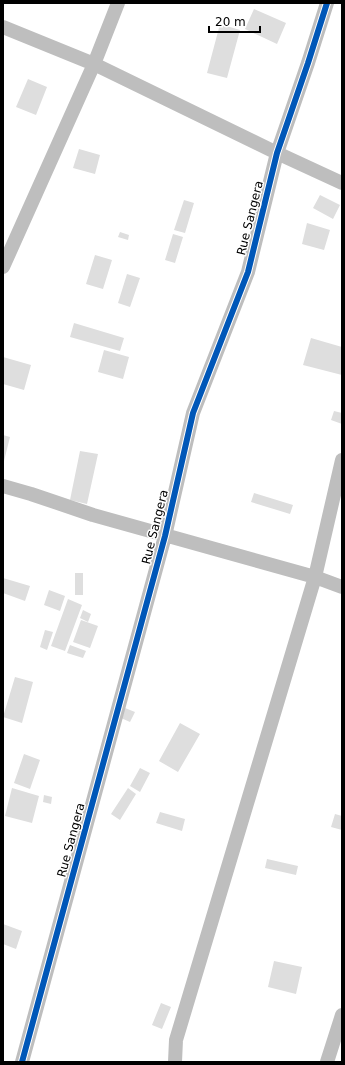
<svg xmlns="http://www.w3.org/2000/svg" width="345" height="1065" font-family="'DejaVu Sans',sans-serif">
  <style>
    .building { fill: #dedede }
    .lines { fill: none; stroke-linecap: round; stroke-linejoin: round }
    .street { stroke: #bebebe; stroke-width: 14 }
    .cycleway-casing { stroke: #fff; stroke-width: 8 }
    .cycleway { stroke: #0057b8; stroke-width: 6 }
    .labels { text-anchor: middle; dominant-baseline: central; stroke-width: 3; stroke-linejoin: round; paint-order: stroke }
    .street-label { font-size: 12px; fill: #000; stroke: #fff }
  </style>
  <rect width="100%" height="100%" fill="#fff"/>
  <path class="building" d="M 254,9 L 286,23 L 277,44 L 245,29 Z
    M 220,24 L 240,30 L 227,78 L 207,73 Z
    M 28,79 L 47,87 L 36,115 L 16,107 Z
    M 79,149 L 100,155 L 95,174 L 73,168 Z
    M 320,195 L 340,205 L 333,219 L 313,208 Z
    M 184,200 L 194,203 L 185,233 L 174,230 Z
    M 307,223 L 330,230 L 324,250 L 302,244 Z
    M 120,232 L 129,235 L 128,240 L 118,237 Z
    M 173,234 L 183,237 L 175,263 L 165,260 Z
    M 95,255 L 112,260 L 103,289 L 86,284 Z
    M 127,274 L 140,278 L 130,307 L 118,303 Z
    M 74,323 L 124,338 L 120,351 L 70,337 Z
    M 311,338 L 342,347 L 342,375 L 303,365 Z
    M 104,350 L 129,357 L 123,379 L 98,372 Z
    M 3,357 L 31,365 L 24,390 L 3,384 Z
    M 334,411 L 342,413 L 342,424 L 331,420 Z
    M 3,435 L 10,437 L 4,461 L 3,461 Z
    M 80,451 L 98,454 L 87,504 L 70,500 Z
    M 254,493 L 293,505 L 290,514 L 251,502 Z
    M 75,573 L 83,573 L 83,595 L 75,595 Z
    M 3,578 L 30,586 L 25,601 L 3,593 Z
    M 49,590 L 65,596 L 60,611 L 44,605 Z
    M 68,599 L 82,605 L 65,651 L 51,646 Z
    M 83,610 L 91,614 L 88,622 L 80,618 Z
    M 81,620 L 98,626 L 90,648 L 73,642 Z
    M 45,630 L 53,632 L 47,650 L 40,647 Z
    M 70,645 L 86,651 L 83,658 L 67,653 Z
    M 15,677 L 33,682 L 22,723 L 3,717 Z
    M 125,708 L 135,712 L 130,722 L 121,718 Z
    M 180,723 L 200,734 L 178,772 L 159,761 Z
    M 24,754 L 40,760 L 30,789 L 14,783 Z
    M 140,768 L 150,773 L 140,792 L 130,786 Z
    M 12,788 L 39,796 L 32,823 L 5,816 Z
    M 128,788 L 136,794 L 120,820 L 111,814 Z
    M 44,795 L 52,797 L 51,804 L 43,802 Z
    M 160,812 L 185,819 L 182,831 L 156,823 Z
    M 335,814 L 342,816 L 342,830 L 331,827 Z
    M 267,859 L 298,866 L 296,875 L 265,868 Z
    M 3,924 L 22,931 L 16,949 L 3,944 Z
    M 274,961 L 302,967 L 296,994 L 268,987 Z
    M 161,1003 L 171,1007 L 162,1029 L 152,1025 Z"/>
  <g class="lines">
    <path class="street" d="M 3,27 L 94,64 L 277,153 L 342,183
      M 3,267 L 94,64 L 118,3
      M 3,486 L 31,494 L 93,515 L 315,577 L 342,587
      M 22,1062 L 165,536 L 193,413 L 248,272 L 277,153 L 308,63 L 327,3
      M 175,1062 L 176,1040 L 315,577 L 342,460
      M 327,1062 L 342,1015"/>
    <g class="cycleway-casing">
      <path id="cycleway" d="M 22,1062 L 165,536 L 193,413 L 248,272 L 277,153 L 308,63 L 327,3"/>
    </g>
    <use href="#cycleway" class="cycleway"/>
  </g>
  <g class="labels">
    <g class="street-label">
      <text transform="translate(250 218) rotate(-76)">Rue Sangera</text>
      <text transform="translate(155 527) rotate(-76)">Rue Sangera</text>
      <text transform="translate(71 840) rotate(-75)">Rue Sangera</text>
    </g>
  </g>
  <rect width="345" height="1065" fill="none" stroke="#000000" stroke-width="8"/>
  <path d="M209 26v6h51v-6" fill="none" stroke="#000000" stroke-width="2"/>
  <text x="215" y="26" font-size="12" fill="#000000" stroke="#ffffff" stroke-width="3" paint-order="stroke">20 m</text>
</svg>
